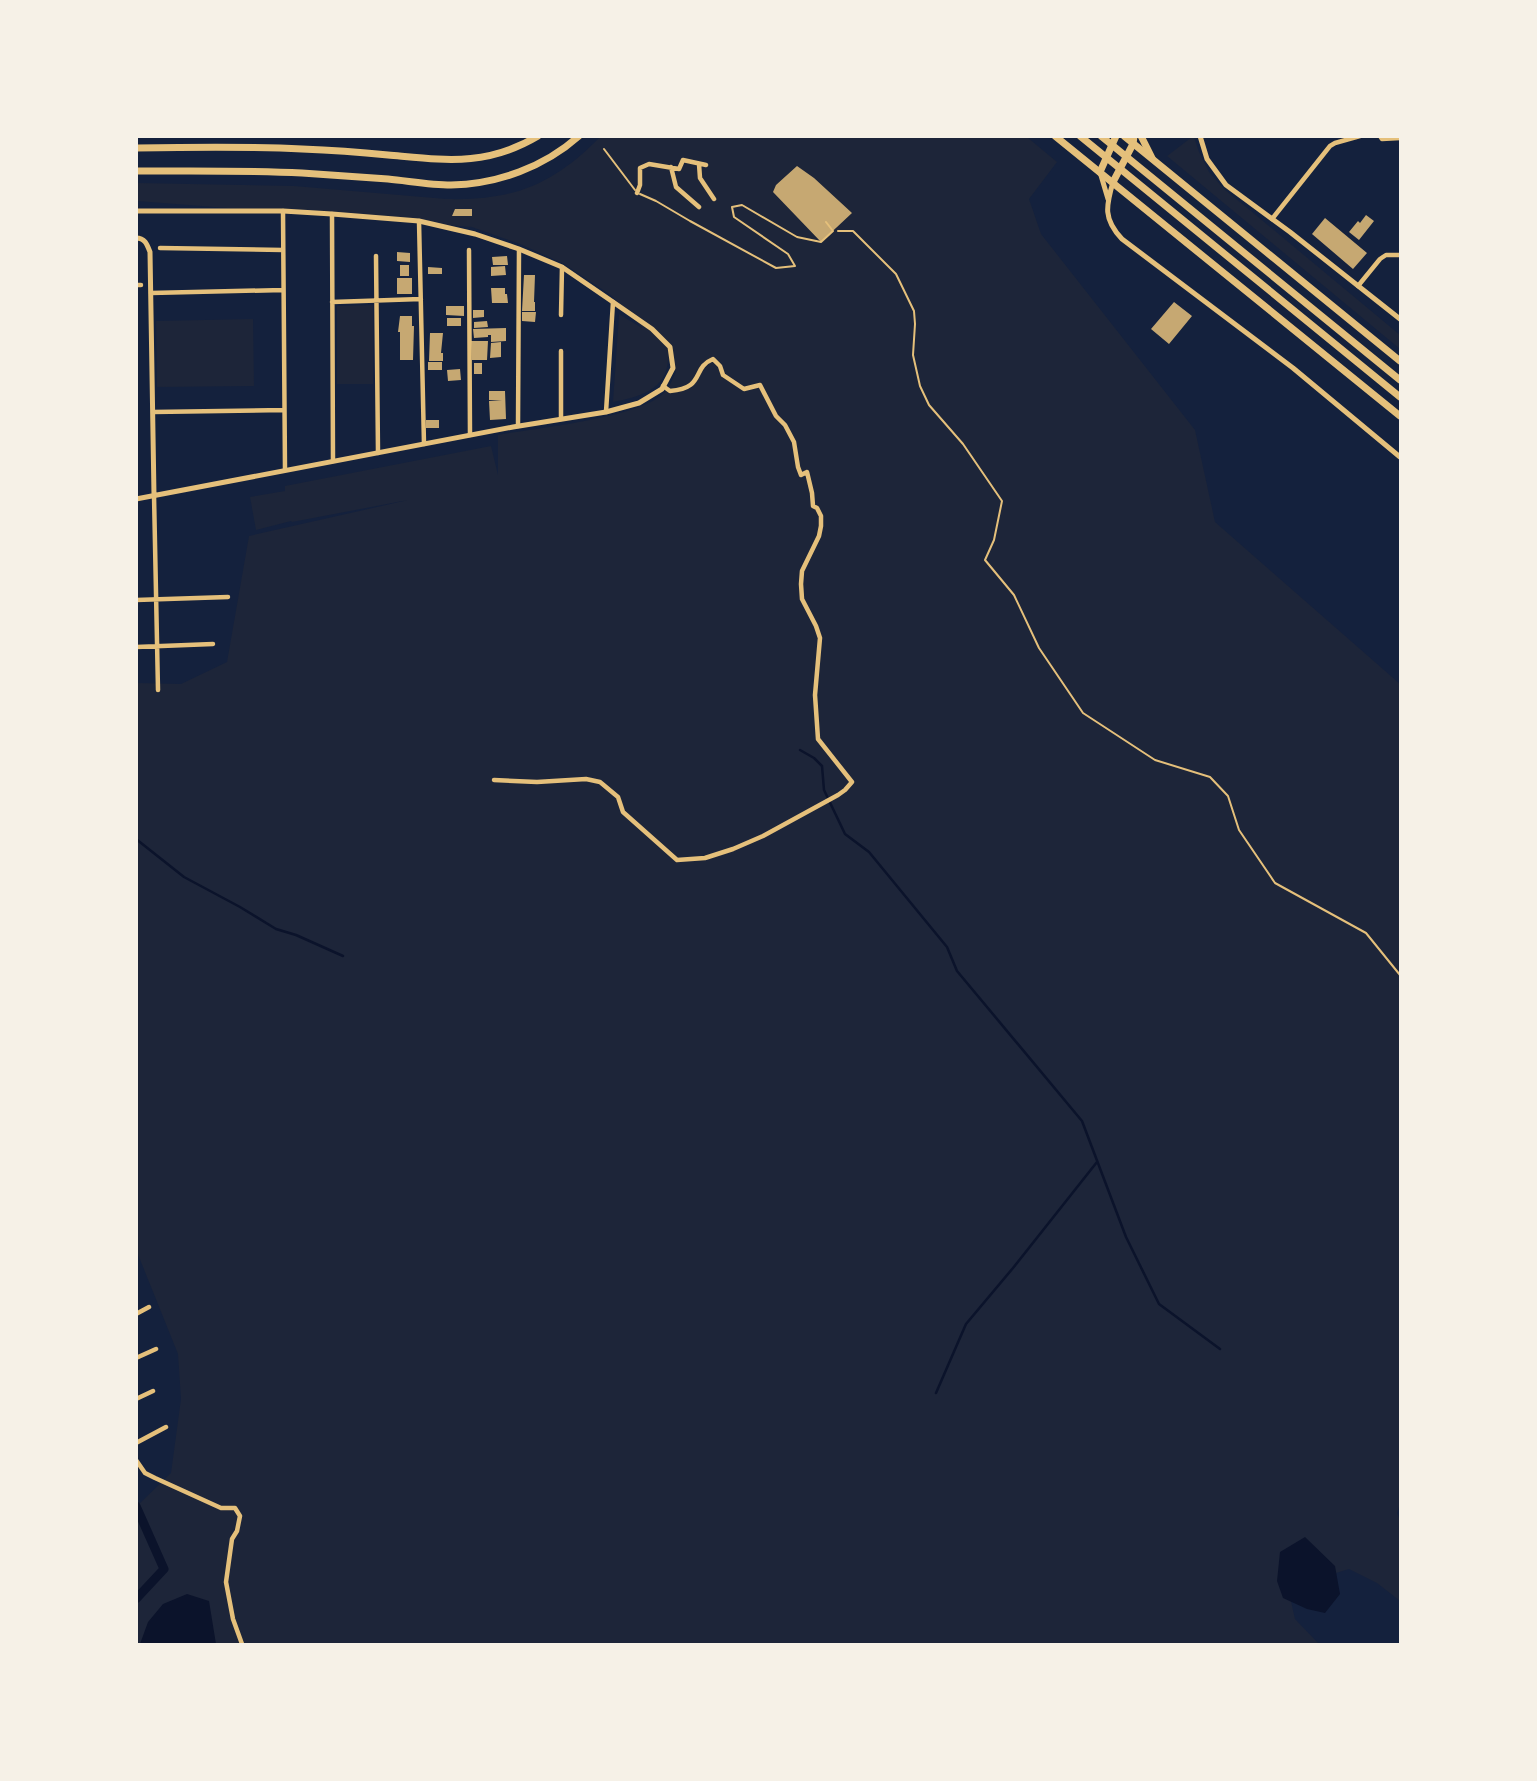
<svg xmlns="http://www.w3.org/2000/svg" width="1537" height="1781" font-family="'Times New Roman',serif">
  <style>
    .green { fill: #1d2539 }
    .water { fill: #0b132b }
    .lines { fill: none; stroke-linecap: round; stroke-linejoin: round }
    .stream { stroke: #0b132b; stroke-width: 2.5 }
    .canal { stroke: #0b132b; stroke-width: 9 }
    .building { fill: #c6a872 }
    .path { stroke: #e5c07b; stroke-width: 2 }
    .service { stroke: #e5c07b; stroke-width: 2 }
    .minor { stroke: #e5c07b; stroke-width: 4.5 }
    .tertiary { stroke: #e5c07b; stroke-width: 5 }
    .trunk { stroke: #e5c07b; stroke-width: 7 }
    .motorway { stroke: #e5c07b; stroke-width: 7 }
  </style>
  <rect width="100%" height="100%" fill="#14213d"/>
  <path class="green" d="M 600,137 L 1027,137 L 1057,162 L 1029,199 L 1041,234 L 1195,430 L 1215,522 L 1400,684 L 1400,1504 L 1397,1513 L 1400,1520 L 1400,1601 L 1377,1583 L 1349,1569 L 1288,1588 L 1295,1619 L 1319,1644 L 137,1644 L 137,1506 L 171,1473 L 181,1399 L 178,1354 L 137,1252 L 137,683 L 181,684 L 227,662 L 249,536 L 408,500 L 292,522 L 291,521 L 256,530 L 250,497 L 285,491 L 285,486 L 491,446 L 498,475 L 498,435 C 535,428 643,418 666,391 C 670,386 673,378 676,372 L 668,359 C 667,390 639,397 613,402 L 619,314 L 642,328 L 612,296 L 564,264 L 520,244 L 472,227 L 137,201 L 137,183 L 294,186 L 446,199 C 513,201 553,185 600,137 Z
    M 1192,137 L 1194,137 L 1199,152 L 1209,172 L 1225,190 L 1251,211 L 1400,335 L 1400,349 L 1167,156 Z
    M 373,305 L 373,384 L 337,384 L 337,306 Z
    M 253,319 L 254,386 L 157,387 L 156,321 Z"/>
  <path class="water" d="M 1305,1537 L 1335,1566 L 1340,1594 L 1325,1613 L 1307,1609 L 1283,1598 L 1277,1581 L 1280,1552 Z
    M 187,1594 L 209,1601 L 216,1644 L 140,1644 L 148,1622 L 163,1604 Z"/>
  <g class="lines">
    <path class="stream" d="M 800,750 L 814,758 L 822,766 L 824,790 L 845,834 L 869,852 L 947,947 L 957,971 L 1082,1121 L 1126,1237 L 1159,1304 L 1220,1349
      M 136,839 L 184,877 L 240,907 L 276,929 L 296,935 L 343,956
      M 936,1393 L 966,1324 L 1013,1268 L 1097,1162"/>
    <path class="canal" d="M 136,1506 L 164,1569 L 136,1599"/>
  </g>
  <path class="building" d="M 797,166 L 814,178 L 852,213 L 821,242 L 773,192 L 776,185 Z
    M 455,209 L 472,209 L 472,216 L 452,216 Z
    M 1366,215 L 1374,221 L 1359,240 L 1349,232 L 1358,221 L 1360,223 Z
    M 1325,218 L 1367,253 L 1353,269 L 1312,234 Z
    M 397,252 L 410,253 L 410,262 L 397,261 Z
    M 507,256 L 508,265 L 493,265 L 492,257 Z
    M 400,265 L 409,265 L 409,276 L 400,276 Z
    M 505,266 L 506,275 L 491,276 L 491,267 Z
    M 428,267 L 442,268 L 442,274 L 428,274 Z
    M 524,275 L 535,275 L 534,302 L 535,302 L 535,311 L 522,311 Z
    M 397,278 L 412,278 L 412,294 L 397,294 Z
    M 491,288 L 505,288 L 505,294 L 507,294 L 508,303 L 492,303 Z
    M 1174,302 L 1192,316 L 1169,344 L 1151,329 Z
    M 446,306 L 464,306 L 464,316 L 446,315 Z
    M 473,310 L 484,310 L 484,317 L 473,318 Z
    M 522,312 L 536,312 L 535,322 L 522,321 Z
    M 400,316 L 412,316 L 412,326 L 414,326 L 413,360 L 400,360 L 400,332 L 398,332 Z
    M 447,318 L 461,318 L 461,326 L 447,326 Z
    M 487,321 L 488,327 L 474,328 L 474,322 Z
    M 506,328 L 506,341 L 491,342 L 491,335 L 488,335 L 488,337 L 474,338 L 473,329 Z
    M 430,333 L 443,333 L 441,353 L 443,353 L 443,361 L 429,361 Z
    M 471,341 L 488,341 L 487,360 L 472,360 Z
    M 501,342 L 501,357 L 490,358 L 491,343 Z
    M 428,362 L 442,362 L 442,370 L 428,370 Z
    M 474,363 L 482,363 L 482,374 L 474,374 Z
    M 460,369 L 461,380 L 448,381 L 447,370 Z
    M 489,391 L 505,391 L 506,419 L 490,420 L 489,401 L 502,401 L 489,400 Z
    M 426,420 L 439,420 L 439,428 L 426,428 Z"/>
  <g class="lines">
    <path class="path" d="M 838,231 L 853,231 L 896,274 L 914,311 L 915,324 L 913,355 L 920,386 L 929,405 L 963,444 L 1002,501 L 994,540 L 985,560 L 1014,595 L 1039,648 L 1083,713 L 1155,760 L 1210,777 L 1228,796 L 1239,830 L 1275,883 L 1366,933 L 1400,975"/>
    <path class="service" d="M 604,149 L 635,190
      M 640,194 L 656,201 L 690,221 L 776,268 L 795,266 L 788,254 L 734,217 L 732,207 L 742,205 L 797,237 L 821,242 L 833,231 L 826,222"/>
    <path class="minor" d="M 1380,136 L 1382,139 L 1400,138
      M 699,164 L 700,178 L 714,199
      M 671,167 L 676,187 L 699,207
      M 637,193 L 640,185 L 640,168 L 649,164 L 679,169 L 683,160 L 706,165
      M 283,211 L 285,470
      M 332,214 L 333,461
      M 1272,219 L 1330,146 L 1335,143 L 1360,136
      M 419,221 L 424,444
      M 160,248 L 283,250
      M 469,250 L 470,435
      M 376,256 L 378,453
      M 136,285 L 141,285
      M 1358,286 L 1380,259 L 1386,255 L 1400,255
      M 151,293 L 283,290
      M 332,302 L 421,299
      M 561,315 L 562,267
      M 153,412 L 284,410
      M 606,412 L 613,302
      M 561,419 L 561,351
      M 518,426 L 519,249
      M 154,495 L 158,690
      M 136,600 L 228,597
      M 136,647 L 213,644
      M 494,780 L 537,782 L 586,779 L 600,782 L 618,797 L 623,812 L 677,860 L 705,858 L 733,849 L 763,836 L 838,795 L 845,790 L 852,782 L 818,739 L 815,695 L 820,638 L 816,626 L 802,599 L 801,584 L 802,571 L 819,536 L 821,526 L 821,516 L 817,508 L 813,506 L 812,493 L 807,472 L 801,475 L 798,467 L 794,442 L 785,425 L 776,416 L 760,385 L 744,389 L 723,375 L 720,366 L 713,359 C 691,368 706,388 670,391 L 663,386
      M 136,1314 L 149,1307
      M 136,1358 L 156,1349
      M 136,1399 L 153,1391
      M 136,1443 L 166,1427
      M 136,1460 L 145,1473 L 155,1478 L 221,1508 L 235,1508 L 240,1516 L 237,1531 L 232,1539 L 226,1582 L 233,1619 L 242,1644"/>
    <path class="tertiary" d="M 1200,136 L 1207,159 L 1226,185 L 1290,232 L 1400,319
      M 1100,172 L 1108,199
      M 1113,182 C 1106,206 1103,219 1122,239 L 1293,368 L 1400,457
      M 136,211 L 283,211 L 332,214 L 419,221 L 475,234 L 519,249 L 562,267 L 613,302 L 652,329 L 670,347 L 673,368 L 662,389 L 639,403 L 606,412 L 513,427 L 136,499
      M 136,238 C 145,238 147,244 150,252 L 154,495"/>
    <path class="trunk" d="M 1141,136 L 1152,158
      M 1100,172 L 1116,136
      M 1113,182 L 1133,144 L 1134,136"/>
    <path class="motorway" d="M 1055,136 L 1400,416
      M 1080,136 L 1400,397
      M 1101,136 L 1400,380
      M 1124,136 L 1400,361
      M 136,148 C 192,147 247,146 302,149 C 331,150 359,152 388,155 C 445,160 486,167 538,136
      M 136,171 C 192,171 247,170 302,173 C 331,175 359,177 388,179 C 409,181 430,185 451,185 C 498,184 544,167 579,136"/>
  </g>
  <rect width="1537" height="1781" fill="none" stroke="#f6f1e7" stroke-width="276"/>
</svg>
